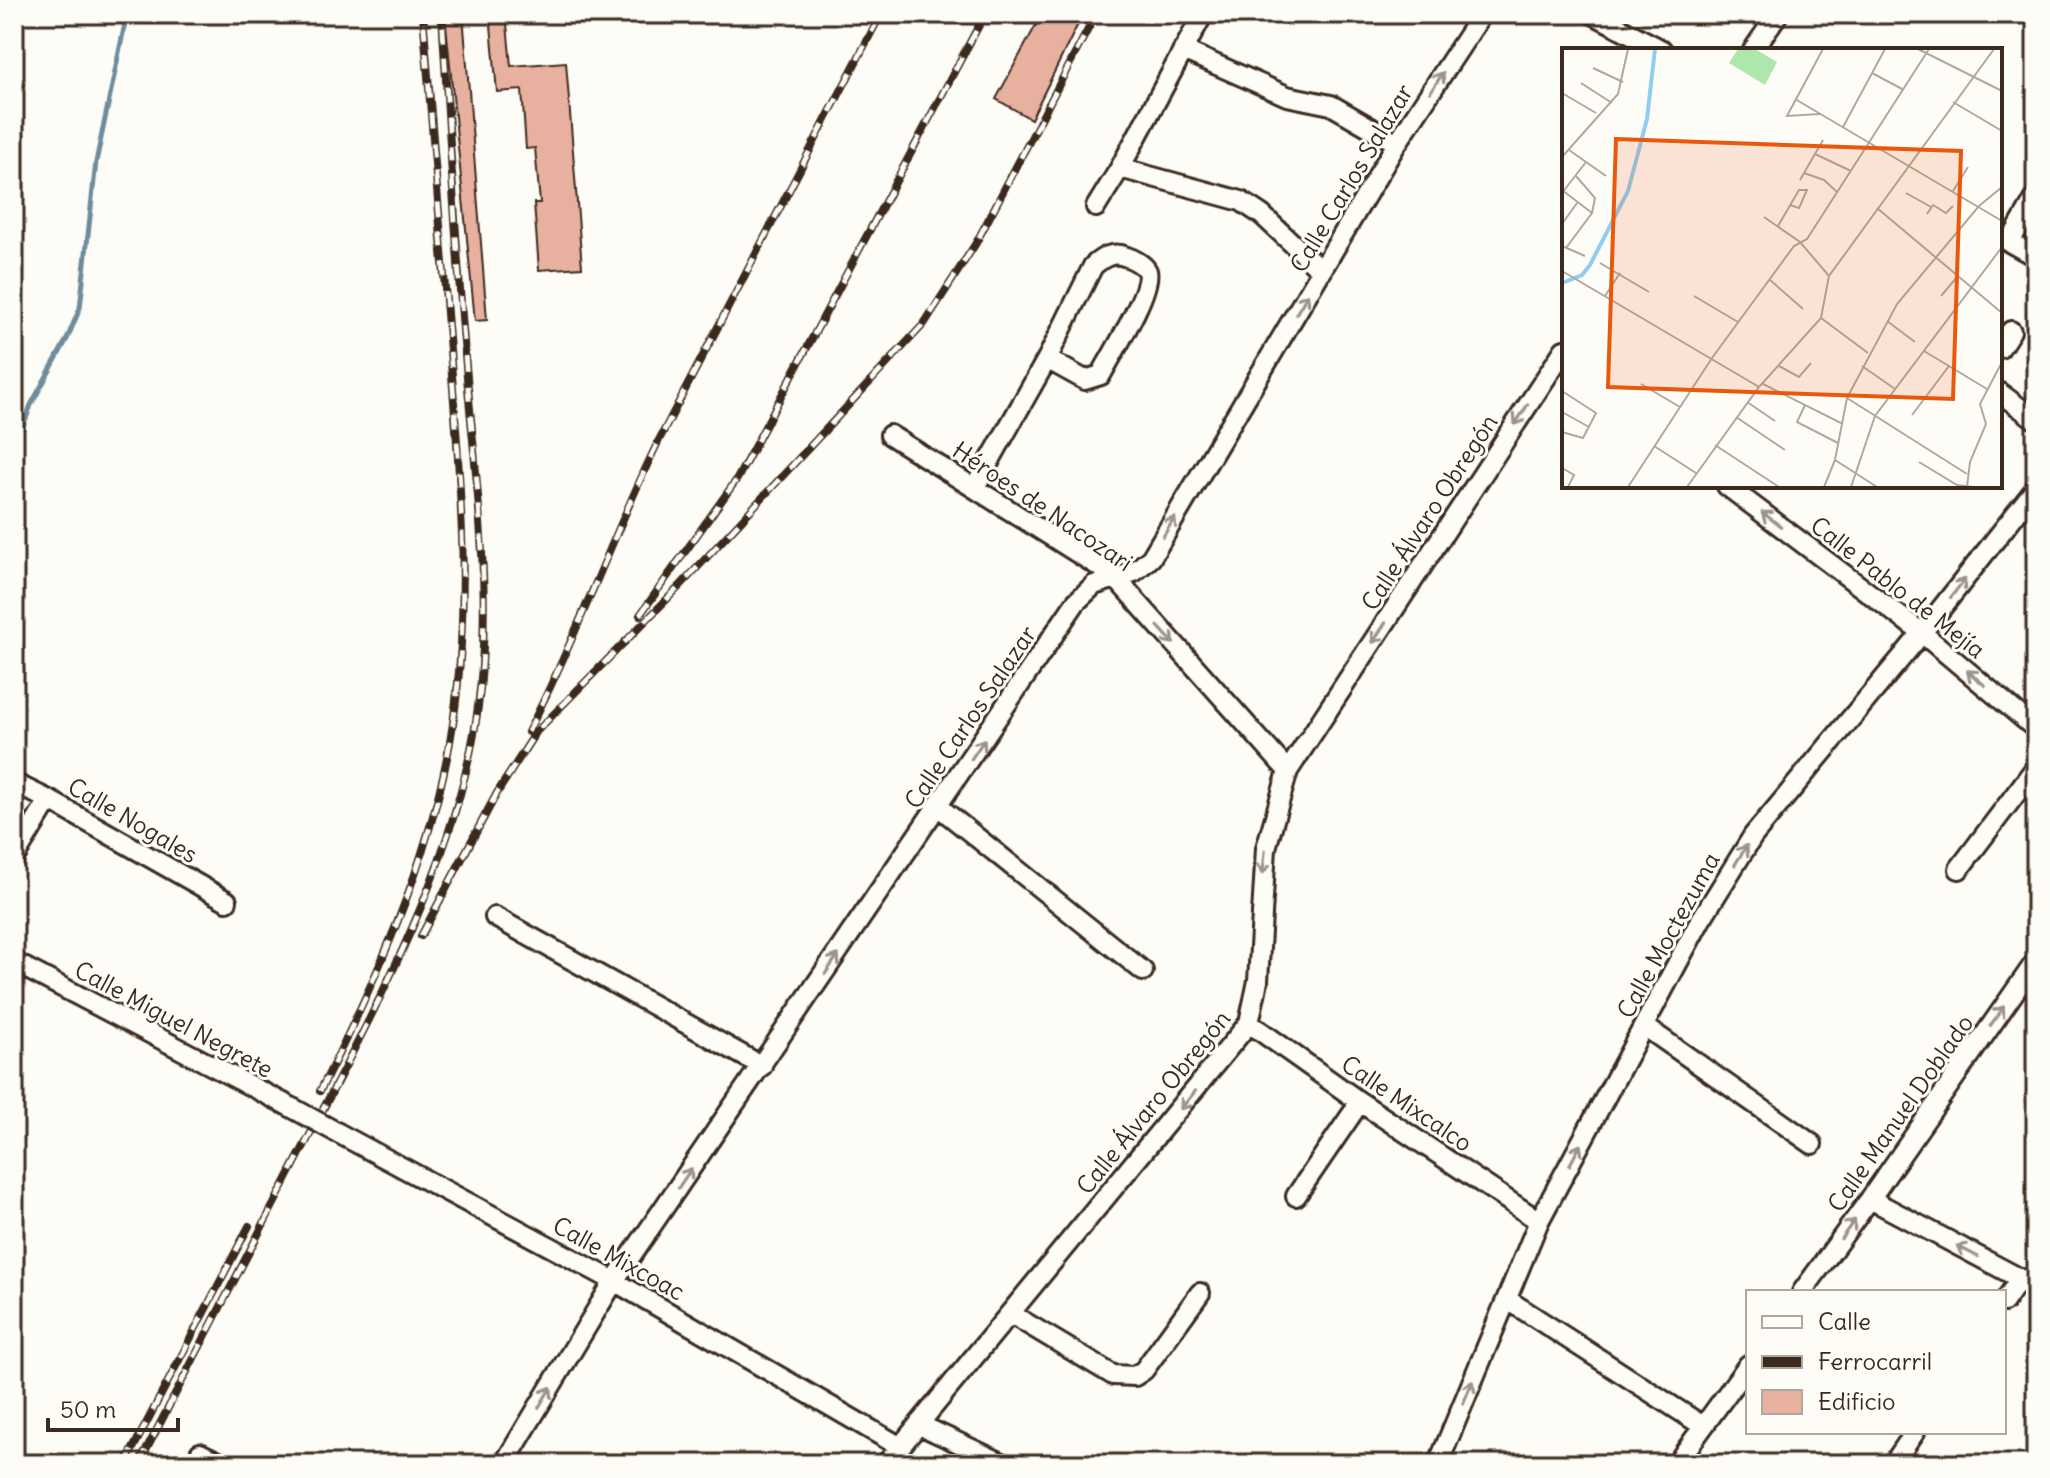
<svg xmlns="http://www.w3.org/2000/svg" width="2050" height="1478" font-family="Delius,sans-serif">
  <style>
    .lines { fill: none; stroke-linecap: round; stroke-linejoin: round }
    .stream { stroke: #6e8c9c; stroke-width: 5 }
    .building { fill: #e8b09f; stroke: #3b2a1e; stroke-width: 2 }
    .minor-casing { stroke: #3b2a1e; stroke-width: 24 }
    .minor { stroke: #fdfcf7; stroke-width: 18 }
    .rail-casing { stroke: #3b2a1e; stroke-width: 8 }
    .rail { stroke: #fdfcf7; stroke-width: 5; stroke-dasharray: 15; stroke-linecap: butt }
    .minor-bridge-casing { stroke: #3b2a1e; stroke-width: 24; stroke-linecap: butt }
    .minor-bridge { stroke: #fdfcf7; stroke-width: 18 }
    .oneway { stroke: #9c938a }
    .labels { text-anchor: middle; dominant-baseline: central; stroke-width: 6; stroke-linejoin: round; paint-order: stroke }
    .street-label { font-size: 24px; fill: #3b2a1e; stroke: #fdfcf7 }
    .inset-river { fill: none; stroke: #90cdf0; stroke-width: 4 }
    .inset-road { fill: none; stroke: #afa8a0; stroke-width: 2 }
    .view { fill: #e8590c; fill-opacity: 0.15; stroke: #e8590c; stroke-width: 4 }
    .inset-edge { fill: none; stroke: #3b2a1e; stroke-width: 4 }
  </style>
  <rect width="100%" height="100%" fill="#fdfcf7"/>
  <filter id="ink" filterUnits="userSpaceOnUse"><feTurbulence type="fractalNoise" baseFrequency=".0125" numOctaves="2"/><feDisplacementMap in="SourceGraphic" scale="16" xChannelSelector="R" yChannelSelector="G"/><feConvolveMatrix kernelMatrix="1 2 1 2 8 2 1 2 1" color-interpolation-filters="sRGB"/></filter>
  <g filter="url(#ink)">
    <g class="lines">
      <path class="stream" d="M 14,450 L 31,405 L 67,339 L 80,308 L 96,162 L 127,14"/>
    </g>
    <path class="building" d="M 445,14 L 463,14 L 487,320 L 475,321 Z
      M 490,14 L 506,14 L 511,66 L 566,62 L 582,267 L 539,270 L 534,203 L 540,203 L 535,148 L 526,149 L 522,90 L 497,92 Z
      M 1042,14 L 1083,14 L 1031,119 L 996,99 Z"/>
    <g class="lines">
      <g class="minor-casing">
        <path id="minor" d="M 1593,14 L 1662,50
          M 1183,50 L 1287,96 L 1331,105 L 1397,143
          M 1753,50 L 1778,14
          M 1120,168 L 1241,201 L 1262,215 L 1322,271
          M 1096,207 L 1120,168 L 1203,14
          M 2000,237 L 2036,257
          M 2010,242 L 2036,197
          M 2000,348 L 2011,331
          M 2000,393 L 2036,420
          M 890,435 L 1114,576 L 1288,771
          M 1727,486 L 1922,633 L 2036,729
          M 975,487 L 1047,359 L 1093,266 C 1103,257 1113,251 1127,257 C 1134,259 1144,265 1147,271 C 1153,289 1111,356 1101,375 L 1085,380 L 1047,359
          M 14,783 L 49,800 L 227,901
          M 939,807 L 1143,971
          M 14,858 L 49,800
          M 1959,869 L 2036,767
          M 495,917 L 762,1066
          M 14,962 L 287,1105
          M 1249,1023 L 1360,1102 L 1539,1221
          M 1644,1026 L 1812,1144
          M 338,1133 L 614,1281 L 899,1446
          M 1296,1196 L 1360,1102
          M 1870,1199 L 2036,1287
          M 1802,1292 L 1870,1199 L 2036,961
          M 1508,1300 L 1703,1426
          M 2004,1302 L 2020,1279
          M 1011,1314 L 1113,1375 L 1135,1376 L 1144,1370 L 1200,1293
          M 920,1425 L 1004,1464
          M 200,1453 L 223,1464
          M 504,1464 L 614,1281 L 1076,602 L 1094,585 L 1134,572 L 1151,558 L 1397,143 L 1482,14
          M 886,1464 L 1249,1023 L 1258,981 L 1266,848 L 1288,771 L 1564,350
          M 1438,1464 L 1539,1221 L 1700,921 L 1753,836 L 1922,633 L 2036,488
          M 1676,1464 L 1748,1365
          M 1893,1464 L 1915,1432"/>
      </g>
      <use href="#minor" class="minor"/>
      <g class="rail-casing">
        <path id="rail" d="M 640,615 L 737,479 L 985,14
          M 528,732 C 577,637 612,536 659,440 L 881,14
          M 421,936 L 497,793 L 536,732 L 681,585 L 924,324 L 976,243 L 1096,14
          M 320,1091 C 376,981 428,864 450,742 C 472,616 461,489 451,363 C 442,247 432,130 423,14
          M 125,1464 L 249,1226
          M 139,1464 C 198,1350 257,1237 316,1123 C 378,1003 443,883 471,749 C 497,623 477,493 466,366 C 456,249 449,131 442,14"/>
      </g>
      <use href="#rail" class="rail"/>
      <g class="minor-bridge-casing">
        <path id="minor-bridge" d="M 287,1105 L 338,1133"/>
      </g>
      <use href="#minor-bridge" class="minor-bridge"/>
    </g>
    <defs><path id="oneway-shaft" d="M-6 0H5M1.5-3L5.5 0L1.5 3" fill="none" stroke-width="1.6" stroke-linecap="round" stroke-linejoin="round" transform="scale(2)"/></defs>
    <g class="oneway">
      <use href="#oneway-shaft" transform="translate(1437 82) rotate(-57)"/>
      <use href="#oneway-shaft" transform="translate(1302 304) rotate(-59)"/>
      <use href="#oneway-shaft" transform="translate(1521 415) rotate(123)"/>
      <use href="#oneway-shaft" transform="translate(1771 519) rotate(-143)"/>
      <use href="#oneway-shaft" transform="translate(1169 527) rotate(-59)"/>
      <use href="#oneway-shaft" transform="translate(1958 588) rotate(-52)"/>
      <use href="#oneway-shaft" transform="translate(1379 633) rotate(123)"/>
      <use href="#oneway-shaft" transform="translate(1166 635) rotate(48)"/>
      <use href="#oneway-shaft" transform="translate(1976 678) rotate(-140)"/>
      <use href="#oneway-shaft" transform="translate(978 749) rotate(-56)"/>
      <use href="#oneway-shaft" transform="translate(1741 855) rotate(-58)"/>
      <use href="#oneway-shaft" transform="translate(1264 862) rotate(96)"/>
      <use href="#oneway-shaft" transform="translate(832 964) rotate(-56)"/>
      <use href="#oneway-shaft" transform="translate(1997 1016) rotate(-55)"/>
      <use href="#oneway-shaft" transform="translate(1188 1100) rotate(129)"/>
      <use href="#oneway-shaft" transform="translate(1575 1155) rotate(-62)"/>
      <use href="#oneway-shaft" transform="translate(685 1178) rotate(-56)"/>
      <use href="#oneway-shaft" transform="translate(1848 1229) rotate(-54)"/>
      <use href="#oneway-shaft" transform="translate(1967 1251) rotate(-152)"/>
      <use href="#oneway-shaft" transform="translate(1468 1392) rotate(-67)"/>
      <use href="#oneway-shaft" transform="translate(545 1397) rotate(-59)"/>
    </g>
  </g>
  <g class="labels">
    <g class="street-label">
      <text transform="translate(1351 178) rotate(-59)">Calle Carlos Salazar</text>
      <text transform="translate(1043 506) rotate(34)">Héroes de Nacozari</text>
      <text transform="translate(1429 512) rotate(-57)">Calle Álvaro Obregón</text>
      <text transform="translate(1898 587) rotate(38)">Calle Pablo de Mejía</text>
      <text transform="translate(970 717) rotate(-56)">Calle Carlos Salazar</text>
      <text transform="translate(133 820) rotate(30)">Calle Nogales</text>
      <text transform="translate(1668 935) rotate(-61)">Calle Moctezuma</text>
      <text transform="translate(174 1019) rotate(28)">Calle Miguel Negrete</text>
      <text transform="translate(1153 1102) rotate(-51)">Calle Álvaro Obregón</text>
      <text transform="translate(1407 1103) rotate(34)">Calle Mixcalco</text>
      <text transform="translate(1900 1113) rotate(-55)">Calle Manuel Doblado</text>
      <text transform="translate(619 1258) rotate(29)">Calle Mixcoac</text>
    </g>
  </g>
  <g transform="translate(1562 48)">
    <rect width="440" height="440" fill="#fdfcf7"/>
    <path d="M 176,1 L 193,1 L 215,14 L 203,37 L 167,15 Z" fill="#aee7ab"/>
    <path class="inset-river" d="M 0,235 L 20,227 L 28,217 L 66,143 L 85,71 L 93,1"/>
    <path class="inset-road" d="M 356,1 L 440,43M 31,20 L 61,34M 310,25 L 342,42M 19,35 L 50,55M 0,45 L 34,65M 233,51 L 440,173M 391,54 L 440,83M 258,66 L 225,68 L 261,1M 281,79 L 323,1M 7,102 L 44,128M 253,106 L 289,123M 0,109 L 56,46 L 66,1M 242,125 L 262,132 L 275,144M 238,132 L 261,92M 0,142 L 30,165M 391,143 L 406,119M 0,145 L 24,114M 344,145 L 369,159M 315,160 L 440,265M 365,166 L 371,157 L 384,165 L 391,158M 202,169 L 238,194 L 267,228M 0,176 L 15,155M 216,178 L 237,142 L 245,142 L 237,160 L 228,157M 0,198 L 23,208M 4,200 L 30,165 L 33,150 L 14,128M 38,215 L 87,244M 0,223 L 197,339M 208,232 L 241,261M 43,248 L 58,225M 132,248 L 176,274M 379,248 L 395,229M 259,270 L 306,305M 325,273 L 353,294M 362,303 L 425,341M 217,318 L 237,329 L 249,315M 300,318 L 333,341M 79,336 L 118,359M 201,336 L 281,376M 0,343 L 34,365 L 21,390 L 0,384M 285,350 L 405,426M 185,354 L 213,373M 243,357 L 235,374 L 276,395M 0,364 L 27,379M 350,367 L 387,318M 174,369 L 223,402M 153,397 L 217,439M 92,398 L 134,425M 273,412 L 315,439M 357,414 L 395,437 L 412,439M 0,420 L 12,427 L 6,439M 66,439 L 150,310 L 232,198 L 245,191 L 367,1M 125,439 L 197,339 L 259,270 L 267,228 L 432,1M 262,439 L 273,412 L 285,350 L 335,256 L 417,158 L 440,139M 289,439 L 313,368 L 440,199M 405,439 L 408,414 L 424,376 L 418,356 L 440,314"/>
    <path class="view" d="M 54,91 L 399,103 L 391,351 L 46,339 Z"/>
    <rect width="440" height="440" class="inset-edge"/>
  </g>
  <rect width="2050" height="1478" fill="none" stroke="#fdfcf7" stroke-width="48"/>
  <rect x="24" y="24" width="2002" height="1430" fill="none" stroke="#3b2a1e" stroke-width="3" filter="url(#ink)"/>
  <rect x="1746" y="1290" width="260" height="144" fill="#fdfcf7" stroke="#afa8a0" stroke-width="2"/>
  <rect x="1762" y="1316" width="40" height="12" fill="#fdfcf7" stroke="#afa8a0" stroke-width="2"/>
  <text x="1818" y="1330" font-size="24" fill="#3b2a1e">Calle</text>
  <rect x="1762" y="1356" width="40" height="12" fill="#3b2a1e" stroke="#afa8a0" stroke-width="2"/>
  <text x="1818" y="1370" font-size="24" fill="#3b2a1e">Ferrocarril</text>
  <rect x="1762" y="1390" width="40" height="24" fill="#e8b09f" stroke="#afa8a0" stroke-width="2"/>
  <text x="1818" y="1410" font-size="24" fill="#3b2a1e">Edificio</text>
  <path d="M48 1418v12h130v-12" fill="none" stroke="#3b2a1e" stroke-width="4"/>
  <text x="60" y="1418" font-size="24" fill="#3b2a1e" stroke="#fdfcf7" stroke-width="6" paint-order="stroke">50 m</text>
</svg>
